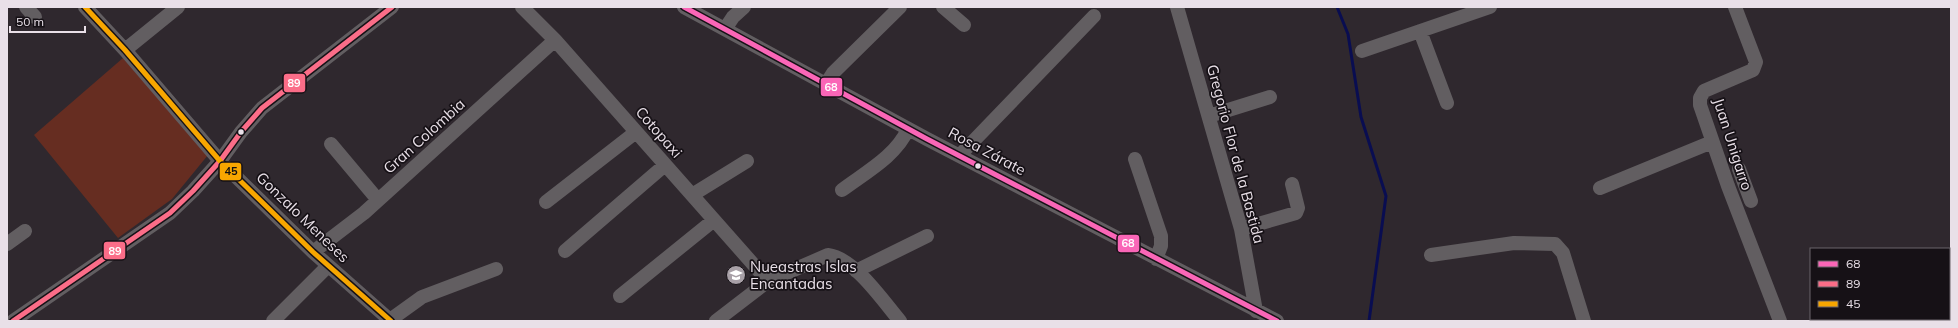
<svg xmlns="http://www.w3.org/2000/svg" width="1958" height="328" font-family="Mulish,sans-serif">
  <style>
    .green { fill: #662d21 }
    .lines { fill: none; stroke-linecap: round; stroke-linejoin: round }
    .stream { stroke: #090d51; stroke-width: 3 }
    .minor { stroke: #625e61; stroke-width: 14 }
    .bus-1-casing { stroke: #161116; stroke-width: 8 }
    .bus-2-casing { stroke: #161116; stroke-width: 8 }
    .bus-3-casing { stroke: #161116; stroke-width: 8 }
    .bus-1 { stroke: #fa66b7; stroke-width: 5 }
    .bus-2 { stroke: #fb6d88; stroke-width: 5 }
    .bus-3 { stroke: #f7a600; stroke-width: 5 }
    .bus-dot { fill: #e9e0e8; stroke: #161116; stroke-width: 1.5 }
    .labels { text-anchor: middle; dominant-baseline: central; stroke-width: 3.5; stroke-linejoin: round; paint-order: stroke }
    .street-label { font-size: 15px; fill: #e9e0e8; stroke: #161116 }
    .poi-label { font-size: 15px; fill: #e9e0e8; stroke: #161116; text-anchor: start }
    .line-badge { stroke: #161116; stroke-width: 1.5 }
    .badge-label { font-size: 11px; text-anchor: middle; font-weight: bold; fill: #fff }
    .pale-badge-label { font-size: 11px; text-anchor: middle; font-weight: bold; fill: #111 }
  </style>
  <rect width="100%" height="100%" fill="#2f282e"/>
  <path class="green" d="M 123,58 L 208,155 L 172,199 L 118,238 L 34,135 Z"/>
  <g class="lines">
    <path class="stream" d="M 1337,7 L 1348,34 L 1361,117 L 1386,196 L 1369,321"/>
    <path class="minor" d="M 26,7 L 35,17
      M 85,7 L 125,50 L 220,161 L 313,252 L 391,321
      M 522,7 L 555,40 L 768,281
      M 684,7 L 927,139 L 1277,321
      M 943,7 L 964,25
      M 1177,7 L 1241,229 L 1256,311
      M 1735,7 L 1756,62 L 1753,70 L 1704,91 L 1700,98 L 1700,105 L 1728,186 L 1780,321
      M 725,29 L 733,17 L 744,7
      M 1420,31 L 1447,103
      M 125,50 L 178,7
      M 1362,51 L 1490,7
      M 826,84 L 833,73 L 900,7
      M 1209,116 L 1270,97
      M 331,144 L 378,200
      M 960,155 L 1094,16
      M 1135,159 L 1161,236 L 1161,246 L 1156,259
      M 1739,169 L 1751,201
      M 1600,188 L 1712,142
      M 842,190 C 866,172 896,156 908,129
      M 692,195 L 747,161
      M 546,202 L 636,132
      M 1241,229 L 1296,213 L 1298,208 L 1292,184
      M 7,244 L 25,231
      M 565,251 L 665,165
      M 313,252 L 364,213 L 555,40
      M 1431,255 L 1514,243 L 1555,244 L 1563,253 L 1584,321
      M 856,271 L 927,236
      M 620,296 L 714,220
      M 1949,303 L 1951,303
      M 390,320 L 422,297 L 496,269
      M 13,321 L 170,213 L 193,191 L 220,161 L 241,132 L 262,108 L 392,7
      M 273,321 L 328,266
      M 716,321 L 768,281 L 828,255 C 854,258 883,301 900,321
      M 1890,321 L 1897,319"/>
    <g class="bus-1-casing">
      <path id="bus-1" d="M 684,7 L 927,139 L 1277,321"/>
    </g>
    <g class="bus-2-casing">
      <path id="bus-2" d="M 13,321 L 170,213 L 193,191 L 220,161 L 241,132 L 262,108 L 392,7"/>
    </g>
    <g class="bus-3-casing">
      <path id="bus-3" d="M 85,7 L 125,50 L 220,161 L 313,252 L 391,321"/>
    </g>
    <use href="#bus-1" class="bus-1"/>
    <use href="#bus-2" class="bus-2"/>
    <use href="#bus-3" class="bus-3"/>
  </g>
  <defs>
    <g id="school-disc" transform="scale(1)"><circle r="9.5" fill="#a8a0a7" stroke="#161116"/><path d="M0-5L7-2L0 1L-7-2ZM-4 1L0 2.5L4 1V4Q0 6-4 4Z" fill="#fff"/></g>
  </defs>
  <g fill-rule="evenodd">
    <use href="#school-disc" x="736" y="275"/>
  </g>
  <g class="bus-dot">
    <circle cx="241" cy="132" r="3.5"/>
    <circle cx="978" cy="166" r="3.5"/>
  </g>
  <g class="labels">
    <g class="street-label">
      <text transform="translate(659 132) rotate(49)">Cotopaxi</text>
      <text transform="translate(424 136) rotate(-42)">Gran Colombia</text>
      <text transform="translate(1733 144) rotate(72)">Juan Unigarro</text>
      <text transform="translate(987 151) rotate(28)">Rosa Zárate</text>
      <text transform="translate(1236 154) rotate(75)">Gregorio Flor de la Bastida</text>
      <text transform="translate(303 217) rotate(44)">Gonzalo Meneses</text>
    </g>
    <g class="poi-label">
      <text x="750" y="266">Nueastras Islas<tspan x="750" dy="17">Encantadas</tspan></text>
    </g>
  </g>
  <g class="line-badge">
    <rect x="283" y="73" width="23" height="20" rx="4" fill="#fb6d88"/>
    <rect x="820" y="77" width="23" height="20" rx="4" fill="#fa66b7"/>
    <rect x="219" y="162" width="23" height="19" rx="4" fill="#f7a600"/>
    <rect x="1117" y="234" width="23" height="19" rx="4" fill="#fa66b7"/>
    <rect x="103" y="241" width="23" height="19" rx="4" fill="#fb6d88"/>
  </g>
  <g class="badge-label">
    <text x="294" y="87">89</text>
    <text x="831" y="91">68</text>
    <text x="1128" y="247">68</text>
    <text x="115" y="255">89</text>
  </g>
  <g class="pale-badge-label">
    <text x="231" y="175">45</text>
  </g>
  <rect width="1958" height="328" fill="none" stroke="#e9e0e8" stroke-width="16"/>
  <rect x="1810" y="248" width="140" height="72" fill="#161116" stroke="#6a646a"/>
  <rect x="1818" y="261" width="20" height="6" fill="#fa66b7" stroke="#6a646a"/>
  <text x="1846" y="268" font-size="12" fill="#e9e0e8">68</text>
  <rect x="1818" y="281" width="20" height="6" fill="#fb6d88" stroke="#6a646a"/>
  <text x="1846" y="288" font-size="12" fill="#e9e0e8">89</text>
  <rect x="1818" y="301" width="20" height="6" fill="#f7a600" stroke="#6a646a"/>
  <text x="1846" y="308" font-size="12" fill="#e9e0e8">45</text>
  <path d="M10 26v6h75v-6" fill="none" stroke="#e9e0e8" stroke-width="2"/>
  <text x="16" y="26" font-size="12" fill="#e9e0e8" stroke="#161116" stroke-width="3" paint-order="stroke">50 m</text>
</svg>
